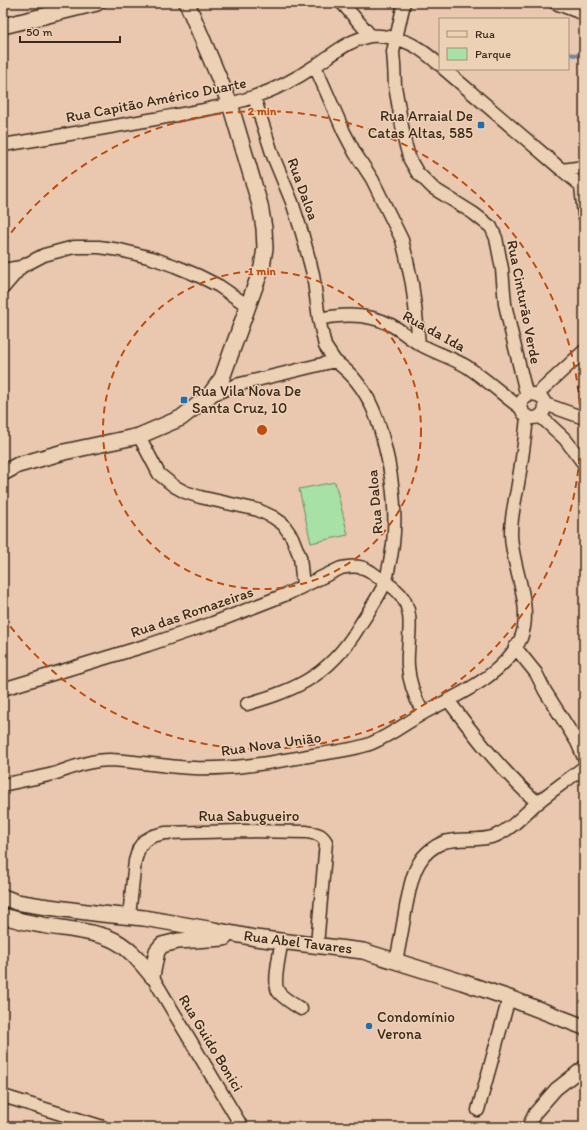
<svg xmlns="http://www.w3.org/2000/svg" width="587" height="1130" font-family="Itim,sans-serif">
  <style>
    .green { fill: #a7e1a6; stroke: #718662 }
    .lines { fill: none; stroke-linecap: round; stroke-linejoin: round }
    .stream { stroke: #73889e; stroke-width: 4 }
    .minor-casing { stroke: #3b2a1e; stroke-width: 15 }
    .tertiary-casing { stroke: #3b2a1e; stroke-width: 18 }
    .minor { stroke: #edd1b4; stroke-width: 12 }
    .tertiary { stroke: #edd1b4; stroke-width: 15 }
    .ring { fill: none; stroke: #bd4d10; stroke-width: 2; stroke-dasharray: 7 5 }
    .poi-dot { fill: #1f6fb2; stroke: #edd1b4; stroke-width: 1.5 }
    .labels { text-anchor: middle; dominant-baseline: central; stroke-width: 3; stroke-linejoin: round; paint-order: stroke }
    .street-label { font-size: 15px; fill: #3b2a1e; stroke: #edd1b4 }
    .poi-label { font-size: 15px; fill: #3b2a1e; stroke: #edd1b4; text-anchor: start }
    .centre { fill: #bd4d10; stroke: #edd1b4; stroke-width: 2 }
    .ring-label { font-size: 12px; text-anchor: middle; font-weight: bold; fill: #bd4d10; stroke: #edd1b4; stroke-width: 3; stroke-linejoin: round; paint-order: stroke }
  </style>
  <rect width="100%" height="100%" fill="#eac8b0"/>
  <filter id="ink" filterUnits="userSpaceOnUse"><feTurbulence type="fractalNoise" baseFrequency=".025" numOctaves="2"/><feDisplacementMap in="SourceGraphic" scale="8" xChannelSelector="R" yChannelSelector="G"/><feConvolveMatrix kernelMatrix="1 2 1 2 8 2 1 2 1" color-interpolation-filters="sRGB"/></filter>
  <g filter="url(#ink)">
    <path class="green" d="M 335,482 L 348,535 L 311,543 L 299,489 Z"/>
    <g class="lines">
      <path class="stream" d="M 568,54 L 584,56"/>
      <g class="minor-casing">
        <path id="minor" d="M 342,3 L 371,36
          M 404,3 L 393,52 L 394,64 L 395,86 L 405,143 L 410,160 L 417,172 L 433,188 L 473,213 L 491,227 L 496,238 L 502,269 L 505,304 L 511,331 L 527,397
          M 555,3 L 584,14
          M 315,66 L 344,132 L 355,153 L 372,179 L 402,240 L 406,256 L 412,284 L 416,314 L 419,344
          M 444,69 L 562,170 L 584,188
          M 254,97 L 273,156 L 292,202 L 302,233 L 313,274 L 319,319 L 325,346 L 335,361
          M 3,145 C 54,137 105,128 155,119 C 188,113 221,108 253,97 C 275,90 296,79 315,66 C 332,55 348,40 370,36 C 376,35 382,36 388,37 C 412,41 422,50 440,65
          M 562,170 L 584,167
          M 581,186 L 584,215
          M 3,270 L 21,267 L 44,255 L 74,247 L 99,247 L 120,250 L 152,258 L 175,266 L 199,276 L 219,286 L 248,306
          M 3,288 L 21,267
          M 319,319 C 343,314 368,313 391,325 C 401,330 410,339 421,345 C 436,353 452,358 466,366 C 486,379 503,395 522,409
          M521 406a12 12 0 1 1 24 0a12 12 0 1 1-24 0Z
          M 536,395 L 584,351
          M 209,396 L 236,385 L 335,361 C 343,367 351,374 357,382 C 375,404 382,433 388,460 C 395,495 398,530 389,566 C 388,571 387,578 385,583 C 378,598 369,611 360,625 C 347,647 329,668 306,681 C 287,692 267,698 247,704
          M 545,404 L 584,418
          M 540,416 L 565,439 L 584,464
          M 139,436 L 159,474 L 174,486 L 185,492 L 200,497 L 258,510 L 273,517 L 283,524 L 292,537 L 300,557 L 303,586
          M 515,647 L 536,673 L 545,691 L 577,742 L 584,758
          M 3,689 L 148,645 L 213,623 L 287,594 L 341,568 C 350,566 360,565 368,570 C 372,572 375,575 378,577 C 386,582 394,587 400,594 C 417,614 406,643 408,666 C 409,683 415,698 423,713
          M 448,700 C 475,736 503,773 538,803
          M 3,785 C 20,781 37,778 53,774 C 72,768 89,760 110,760 C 138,761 165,767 193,768 C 234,770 274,762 314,755 C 331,752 356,750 372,743 C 394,734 412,718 433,708 C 465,692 506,672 521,638 C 534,605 511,567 511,533 C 511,519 514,504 517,490 C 521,466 525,441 527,416
          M 129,916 L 135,861 L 139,848 L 144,841 L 153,836 L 165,833 L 241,831 L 307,832 C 316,834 321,833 326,842 L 317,945
          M 282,941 C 280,951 273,983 278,991 C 281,997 295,1005 301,1009
          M 396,961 C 400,943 403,925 406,907 C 409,893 411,876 419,863 C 424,854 434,846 444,842 C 460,837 479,842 495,836 C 512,829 524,814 538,802 C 553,790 569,779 584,767
          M 152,976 L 242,1127
          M 3,1096 L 103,1127
          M 478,1110 L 509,998
          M 528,1127 L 535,1113 L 556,1089 L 584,1067"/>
      </g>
      <g class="tertiary-casing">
        <path id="tertiary" d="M 3,26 L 97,3
          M 3,473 L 18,465 L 64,452 L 139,436 L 181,418 L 209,396 L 222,378 L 262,267 L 265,248 L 264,228 L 260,205 L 230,104 L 187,3
          M 3,897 L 16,902 L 41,906 L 102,914 L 144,918 L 214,930 L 255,938 L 363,951 L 462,982 L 509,998 L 584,1027
          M 3,916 C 16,920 29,923 42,925 C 64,929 88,930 109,938 C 127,945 140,961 152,976
          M 152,976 L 157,951 L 162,945 L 178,941 L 224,938"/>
      </g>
      <use href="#minor" class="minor"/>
      <use href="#tertiary" class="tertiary"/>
    </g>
  </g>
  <g class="ring">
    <circle cx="262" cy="430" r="159"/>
    <path d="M4 242A319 319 0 1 1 4 618"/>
  </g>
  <g class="poi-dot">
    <rect x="477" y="121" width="8" height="8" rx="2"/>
    <rect x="180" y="396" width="8" height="8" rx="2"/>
    <circle cx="369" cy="1026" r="4"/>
  </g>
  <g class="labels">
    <g class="street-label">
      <text transform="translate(156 100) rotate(-11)">Rua Capitão Américo Duarte</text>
      <text transform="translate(303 189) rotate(70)">Rua Daloa</text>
      <text transform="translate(524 302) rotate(79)">Rua Cinturão Verde</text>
      <text transform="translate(434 331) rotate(29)">Rua da Ida</text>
      <text transform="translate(375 502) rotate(-95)">Rua Daloa</text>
      <text transform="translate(192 612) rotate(-19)">Rua das Romazeiras</text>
      <text transform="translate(271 744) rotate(-8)">Rua Nova União</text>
      <text x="249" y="816">Rua Sabugueiro</text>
      <text transform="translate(298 942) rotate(7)">Rua Abel Tavares</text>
      <text transform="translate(211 1043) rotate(59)">Rua Guido Bonici</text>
    </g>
    <g class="poi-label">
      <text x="473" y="116" text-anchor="end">Rua Arraial De<tspan x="473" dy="17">Catas Altas, 585</tspan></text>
      <text x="192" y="391">Rua Vila Nova De<tspan x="192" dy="17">Santa Cruz, 10</tspan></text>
      <text x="377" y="1017">Condomínio<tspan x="377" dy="17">Verona</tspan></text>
    </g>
  </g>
  <circle cx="262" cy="430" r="6" class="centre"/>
  <g class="ring-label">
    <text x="262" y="115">2 min</text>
    <text x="262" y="275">1 min</text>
  </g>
  <rect width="587" height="1130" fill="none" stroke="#edd1b4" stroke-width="16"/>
  <rect x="8" y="8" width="571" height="1114" fill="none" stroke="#3b2a1e" stroke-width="1.5" filter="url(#ink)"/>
  <rect x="439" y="18" width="130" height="52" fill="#edd1b4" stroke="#a68e78"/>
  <rect x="447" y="31" width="20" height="6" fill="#edd1b4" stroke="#a68e78"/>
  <text x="475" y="38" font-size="12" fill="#3b2a1e">Rua</text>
  <rect x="447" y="48" width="20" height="12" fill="#a7e1a6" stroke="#a68e78"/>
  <text x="475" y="58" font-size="12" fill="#3b2a1e">Parque</text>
  <path d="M20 36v6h100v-6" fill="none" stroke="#3b2a1e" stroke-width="2"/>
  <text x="26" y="36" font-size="12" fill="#3b2a1e" stroke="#edd1b4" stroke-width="3" paint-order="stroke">50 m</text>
</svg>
